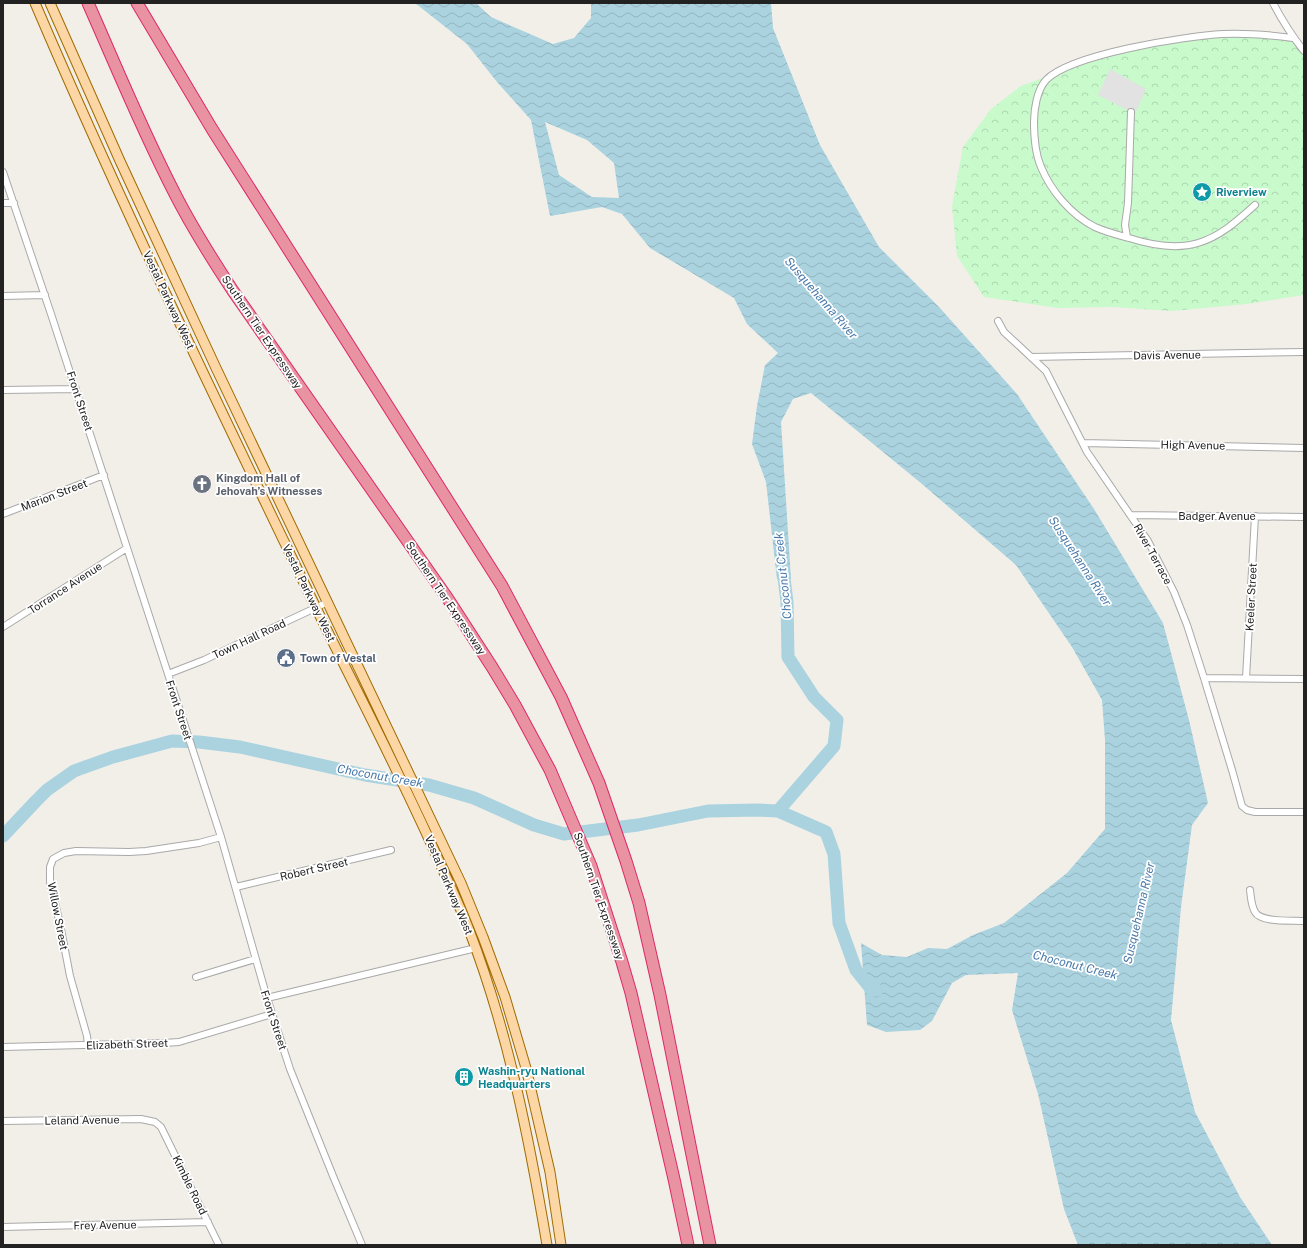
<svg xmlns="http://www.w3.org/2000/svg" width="1307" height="1248" font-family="'Public Sans',sans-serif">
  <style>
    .park { fill: url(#park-crowns) }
    .parking { fill: #e2e2e2 }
    .water { fill: url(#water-waves); fill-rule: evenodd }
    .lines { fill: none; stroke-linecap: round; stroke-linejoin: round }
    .river { stroke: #aad3df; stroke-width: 13 }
    .minor-casing { stroke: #a9a9a9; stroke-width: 8 }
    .primary-casing { stroke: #a06b00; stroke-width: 11 }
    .motorway-casing { stroke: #dc2a67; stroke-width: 13 }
    .minor { stroke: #fff; stroke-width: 6 }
    .primary { stroke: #fcd6a4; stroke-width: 9 }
    .motorway { stroke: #e892a2; stroke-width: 11 }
    .labels { text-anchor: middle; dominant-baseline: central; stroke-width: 3.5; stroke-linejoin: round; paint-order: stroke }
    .culture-label { font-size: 11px; font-weight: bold; fill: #0d838f; stroke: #fff; text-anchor: start }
    .street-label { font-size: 11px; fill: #222; stroke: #fff }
    .worship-label { font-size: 11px; font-weight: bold; fill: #5b616d; stroke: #fff; text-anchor: start }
    .service-label { font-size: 11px; font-weight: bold; fill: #4e5e75; stroke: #fff; text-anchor: start }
    .water-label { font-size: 12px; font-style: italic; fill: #4a7aab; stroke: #fff }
  </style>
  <defs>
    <pattern id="park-crowns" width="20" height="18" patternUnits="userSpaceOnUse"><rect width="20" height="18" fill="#c8facc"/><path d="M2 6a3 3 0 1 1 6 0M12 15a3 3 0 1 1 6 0" fill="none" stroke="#acd6af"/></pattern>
    <pattern id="water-waves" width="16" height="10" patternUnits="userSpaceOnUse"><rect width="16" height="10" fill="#aad3df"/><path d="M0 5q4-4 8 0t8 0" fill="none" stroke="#92b5bf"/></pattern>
  </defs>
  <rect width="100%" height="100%" fill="#f2efe9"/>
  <path class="park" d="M 1204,36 L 1293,38 L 1304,50 L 1304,295 L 1247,304 L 1172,311 L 1112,307 L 1057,308 L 984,297 L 957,256 L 952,206 L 963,147 L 991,109 L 1021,86 L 1109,53 Z"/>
  <path class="parking" d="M 1110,69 L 1146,89 L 1135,114 L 1098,95 Z"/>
  <path class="water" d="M 415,3 L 476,3 L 491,17 L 553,44 L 574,38 L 591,18 L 591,3 L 771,3 L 773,28 L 820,145 L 879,247 L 939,307 L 1017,394 L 1094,509 L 1163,623 L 1189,720 L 1208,803 L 1192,825 L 1181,907 L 1171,1020 L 1195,1112 L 1240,1197 L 1272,1245 L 1078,1245 L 1064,1209 L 1038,1094 L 1012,1010 L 1018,973 L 966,975 L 952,983 L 932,1021 L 920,1030 L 886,1032 L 867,1025 L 861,943 L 882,955 L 907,957 L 928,948 L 947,949 L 973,935 L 1004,923 L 1067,873 L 1105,829 L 1105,740 L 1102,700 L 1072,647 L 1016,565 L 922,484 L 811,393 L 793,399 L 781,422 L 791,579 L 777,579 L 766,482 L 752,444 L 757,406 L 765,365 L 778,353 L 747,324 L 734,298 L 650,248 L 622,214 L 602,207 L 550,216 L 531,120 L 497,82 L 467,44 ZM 545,122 L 587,140 L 614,163 L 619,198 L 592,197 L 559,175 Z"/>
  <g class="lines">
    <path class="river" d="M 778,811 L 826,832 L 834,854 L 839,923 L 856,970 L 872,990 L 877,990
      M 3,836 L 36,801 L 47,790 L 74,771 L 113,757 L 172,741 L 199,742 L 240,747 L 365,775 L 429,785 L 474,798 L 534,825 L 564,834 L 638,825 L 708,811 L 758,810 L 778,811 L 834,746 L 837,720 L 814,697 L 788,657 L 787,602 L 782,562"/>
    <g class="minor-casing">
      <path id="minor" d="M 1273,3 C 1282,20 1292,36 1304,51
        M 3,172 L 51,314 L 221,837 L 267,998 L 290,1069 L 333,1176 L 362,1245
        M 3,203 L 14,203
        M 1255,205 C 1237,221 1221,236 1198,243 C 1175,250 1151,245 1129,238 C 1118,235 1106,232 1095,227 C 1071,215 1051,191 1041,167 C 1035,153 1034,137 1034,122 C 1034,109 1037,90 1046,80 C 1071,54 1186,36 1223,34 C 1247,33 1270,35 1293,38
        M 1127,237 L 1125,225 L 1128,203 L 1131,112
        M 3,296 L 45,295
        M 998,321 L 1004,332 L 1016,343 L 1046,371 L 1087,452 L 1148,541 L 1174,592 L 1187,625 L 1204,678 L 1232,770 L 1242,806 L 1247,810 L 1255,812 L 1304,812
        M 1031,357 L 1304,352
        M 3,390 L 76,389
        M 1083,443 L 1304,448
        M 3,514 L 104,475
        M 1131,515 L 1304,517
        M 3,627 L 127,548
        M 168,674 L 204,660 L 328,602
        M 1204,678 L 1304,679
        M 1246,678 L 1255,516
        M 236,887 L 391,850
        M 1250,890 C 1251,897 1251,905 1255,912 C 1261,923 1292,920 1304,921
        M 196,977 L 255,959
        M 267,998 L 476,948
        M 88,1045 L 87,1036 L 70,976 L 60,924 L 50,882 L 50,867 L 53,859 L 64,853 L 76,851 L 129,852 L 146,851 L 199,843 L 221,837
        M 3,1047 L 164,1043 L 179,1042 L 272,1014
        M 3,1121 L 141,1119 L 155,1122 L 161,1127 L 219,1245
        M 3,1227 L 208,1222"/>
    </g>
    <g class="primary-casing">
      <path id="primary" d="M 35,3 C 119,200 213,394 306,587 C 351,681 400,772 442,868 C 451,888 461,909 469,930 C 508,1031 529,1138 547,1245
        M 50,3 L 120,161 L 216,368 L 461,883 L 483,937 L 505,997 L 526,1068 L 550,1172 L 561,1245"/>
    </g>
    <g class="motorway-casing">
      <path id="motorway" d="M 88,3 C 116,66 142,130 174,192 C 191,226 212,259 233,291 L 448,599 L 492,667 L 515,705 L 550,770 L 591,866 L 622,962 L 631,993 L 674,1179 L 688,1245
        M 137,3 L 212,129 L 502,586 L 561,697 L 599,783 L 626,861 L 639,903 L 660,995 L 710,1245"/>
    </g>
    <use href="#minor" class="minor"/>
    <use href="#primary" class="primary"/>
    <use href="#motorway" class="motorway"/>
  </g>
  <defs>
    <g id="sight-disc" transform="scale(1)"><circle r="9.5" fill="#0f9aa8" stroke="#fff"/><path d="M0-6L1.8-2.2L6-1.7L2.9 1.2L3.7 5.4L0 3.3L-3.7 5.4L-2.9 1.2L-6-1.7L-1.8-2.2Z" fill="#fff"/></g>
    <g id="church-disc" transform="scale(1)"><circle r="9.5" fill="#6b7280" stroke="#fff"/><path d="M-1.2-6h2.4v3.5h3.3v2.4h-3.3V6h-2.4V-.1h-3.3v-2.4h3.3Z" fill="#fff"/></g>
    <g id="civic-disc" transform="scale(1)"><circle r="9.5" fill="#5c6f8a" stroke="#fff"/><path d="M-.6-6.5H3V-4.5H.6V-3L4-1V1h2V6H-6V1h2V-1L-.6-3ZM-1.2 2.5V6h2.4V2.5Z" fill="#fff"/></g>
    <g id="building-disc" transform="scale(1)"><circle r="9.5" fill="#0f9aa8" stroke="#fff"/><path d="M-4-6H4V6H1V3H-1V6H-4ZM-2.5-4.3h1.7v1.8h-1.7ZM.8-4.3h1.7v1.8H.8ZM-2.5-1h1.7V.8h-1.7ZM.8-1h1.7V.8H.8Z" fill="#fff"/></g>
  </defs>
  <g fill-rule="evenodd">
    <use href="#sight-disc" x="1202" y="192"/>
    <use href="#church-disc" x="202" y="484"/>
    <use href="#civic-disc" x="286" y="658"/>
    <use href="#building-disc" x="464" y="1077"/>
  </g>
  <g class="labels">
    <g class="culture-label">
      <text x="1216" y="192">Riverview</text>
      <text x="478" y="1071">Washin-ryu National<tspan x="478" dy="13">Headquarters</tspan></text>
    </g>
    <g class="street-label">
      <text transform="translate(169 300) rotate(65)">Vestal Parkway West</text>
      <text transform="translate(262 332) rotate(56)">Southern Tier Expressway</text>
      <text transform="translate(1167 355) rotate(-1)">Davis Avenue</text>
      <text transform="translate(80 401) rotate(72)">Front Street</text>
      <text transform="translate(1193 445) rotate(1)">High Avenue</text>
      <text transform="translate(54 495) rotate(-21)">Marion Street</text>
      <text x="1217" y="516">Badger Avenue</text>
      <text transform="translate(1153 554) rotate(61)">River Terrace</text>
      <text transform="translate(65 588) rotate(-33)">Torrance Avenue</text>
      <text transform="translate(309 593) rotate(64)">Vestal Parkway West</text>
      <text transform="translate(1251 597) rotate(-87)">Keeler Street</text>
      <text transform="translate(446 598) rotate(56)">Southern Tier Expressway</text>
      <text transform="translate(249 639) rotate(-25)">Town Hall Road</text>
      <text transform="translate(179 710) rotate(72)">Front Street</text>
      <text transform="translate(314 869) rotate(-13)">Robert Street</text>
      <text transform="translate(449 885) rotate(67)">Vestal Parkway West</text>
      <text transform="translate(599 896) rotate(71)">Southern Tier Expressway</text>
      <text transform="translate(58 916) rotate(79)">Willow Street</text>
      <text transform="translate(274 1020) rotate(72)">Front Street</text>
      <text transform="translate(127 1044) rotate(-2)">Elizabeth Street</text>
      <text transform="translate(82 1120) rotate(-1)">Leland Avenue</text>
      <text transform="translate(190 1185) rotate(64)">Kimble Road</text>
      <text transform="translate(105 1225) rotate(-1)">Frey Avenue</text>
    </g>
    <g class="worship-label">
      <text x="216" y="478">Kingdom Hall of<tspan x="216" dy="13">Jehovah’s Witnesses</tspan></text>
    </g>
    <g class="service-label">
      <text x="300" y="658">Town of Vestal</text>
    </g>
    <g class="water-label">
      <text transform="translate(821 298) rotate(49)">Susquehanna River</text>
      <text transform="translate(1080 561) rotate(57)">Susquehanna River</text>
      <text transform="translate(783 576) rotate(-96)">Choconut Creek</text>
      <text transform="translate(380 776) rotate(10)">Choconut Creek</text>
      <text transform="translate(1139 913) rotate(-77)">Susquehanna River</text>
      <text transform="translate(1075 965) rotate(14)">Choconut Creek</text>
    </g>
  </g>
  <rect width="1307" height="1248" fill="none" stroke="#222222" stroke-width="8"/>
</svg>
